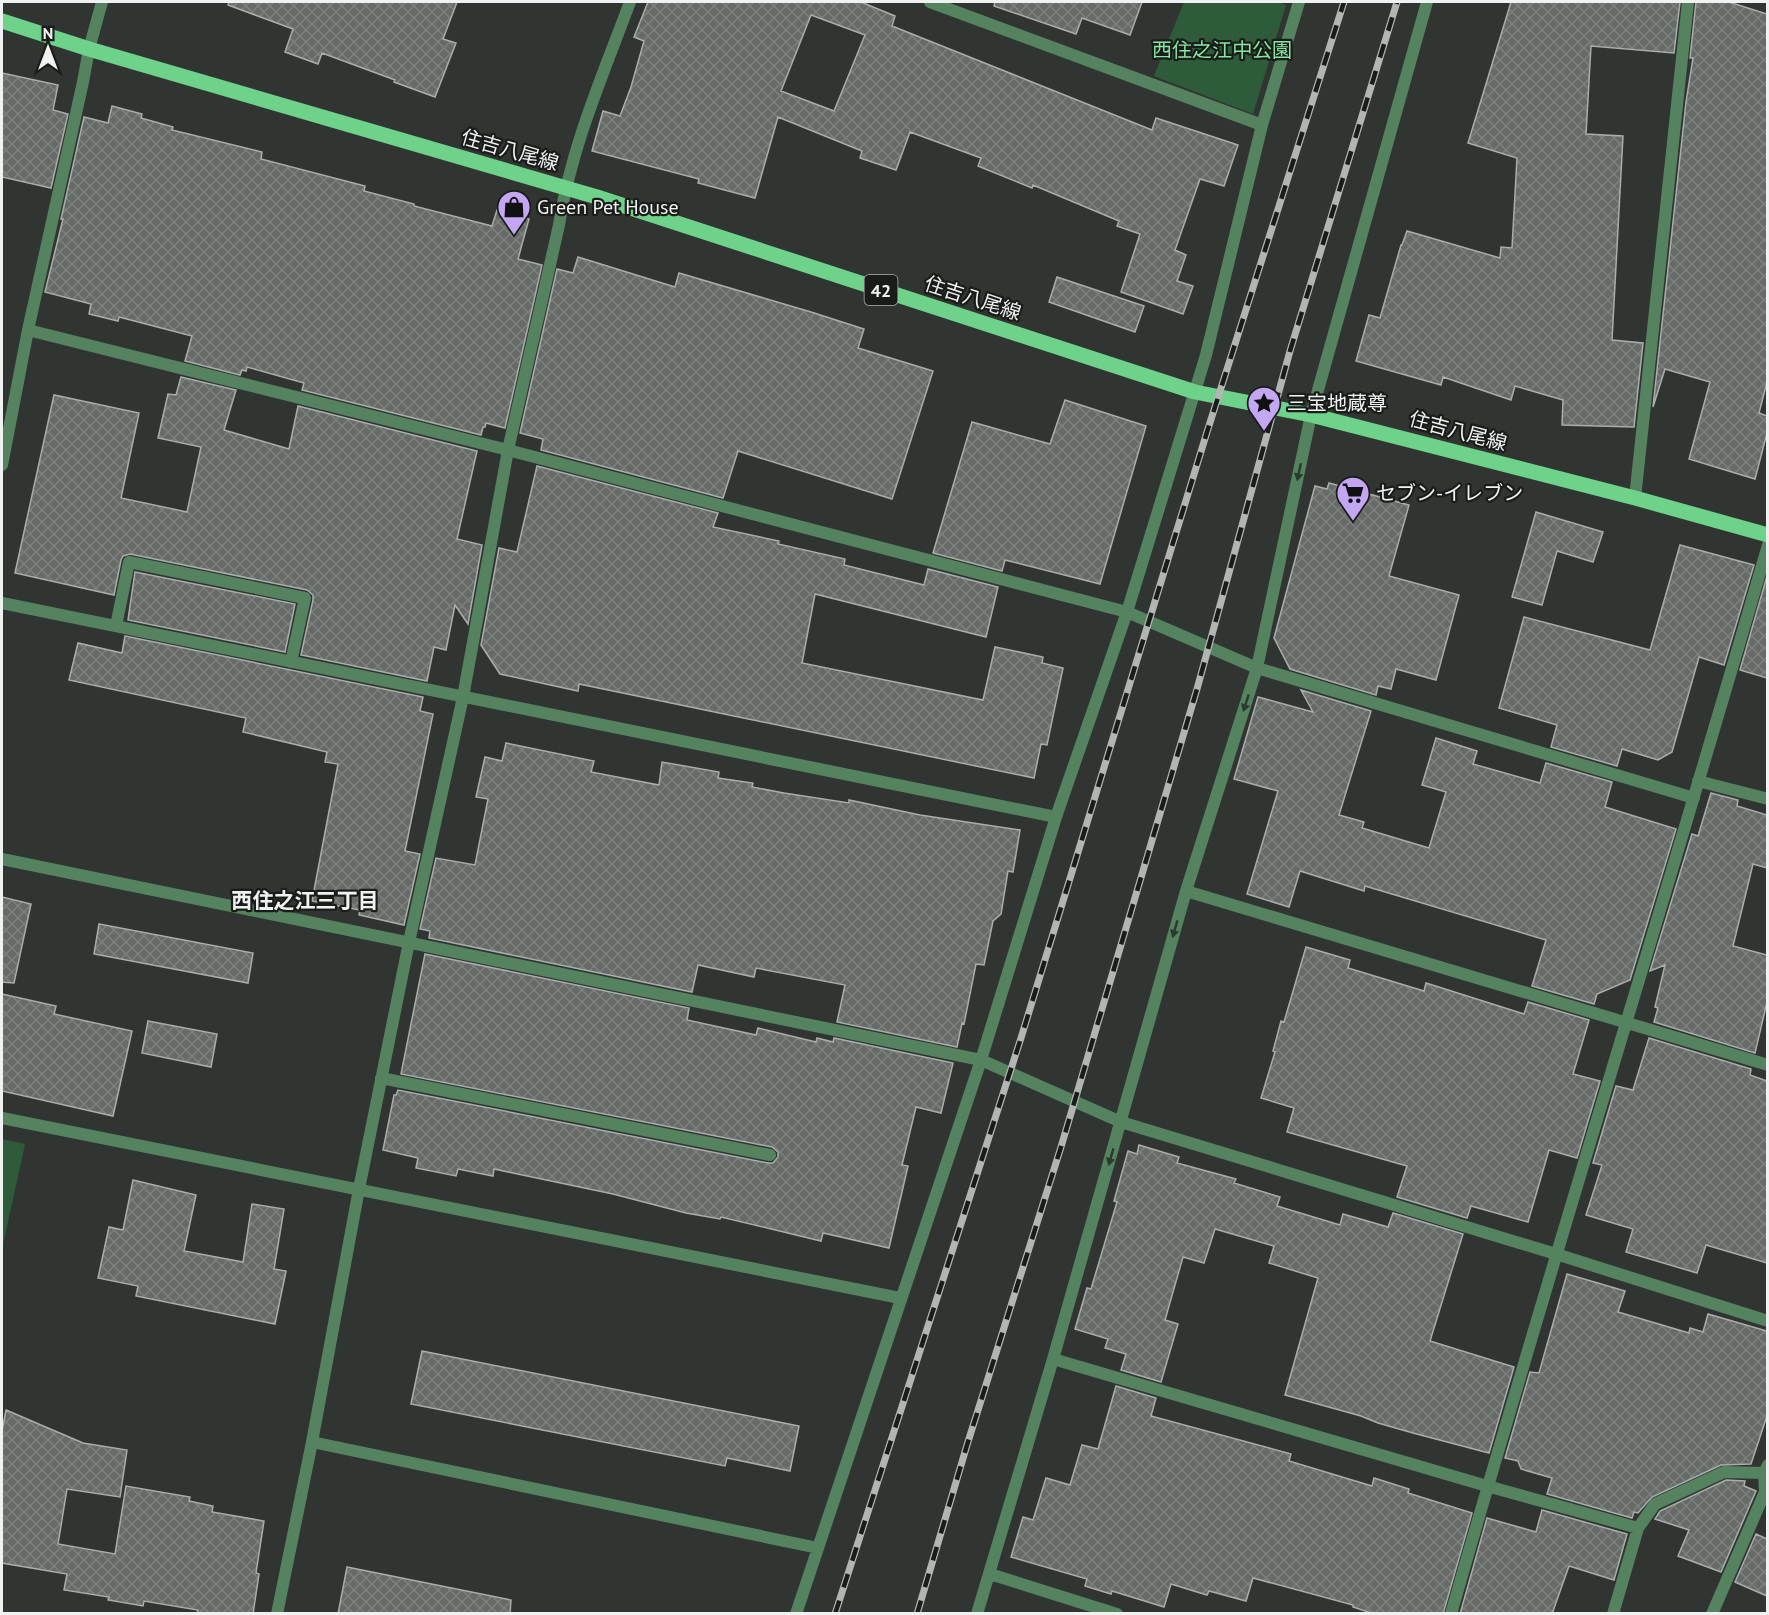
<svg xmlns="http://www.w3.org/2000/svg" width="1769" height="1615" font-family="'PT Sans','Noto Sans JP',sans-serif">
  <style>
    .park { fill: #2e5c3b }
    .building { fill: url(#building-cross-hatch); stroke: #aaaeab; stroke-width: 1.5; fill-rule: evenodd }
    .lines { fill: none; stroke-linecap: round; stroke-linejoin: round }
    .service { stroke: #558360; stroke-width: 12 }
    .minor { stroke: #558360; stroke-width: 12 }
    .primary { stroke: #6ed28a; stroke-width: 15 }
    .rail-casing { stroke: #b2b6b3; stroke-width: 7 }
    .rail { stroke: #1a1c1a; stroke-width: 4.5; stroke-dasharray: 14; stroke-linecap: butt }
    .oneway { fill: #2c3b2f }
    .labels { text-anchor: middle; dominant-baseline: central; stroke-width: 4.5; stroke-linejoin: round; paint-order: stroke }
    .shield { fill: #1a1c1a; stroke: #afb2b0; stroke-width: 1.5 }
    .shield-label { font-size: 18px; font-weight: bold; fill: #eff2f0 }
    .park-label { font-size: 20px; fill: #86e59f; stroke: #1a1c1a }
    .street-label { font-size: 20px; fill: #eff2f0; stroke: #1a1c1a }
    .poi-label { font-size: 20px; fill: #eff2f0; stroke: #1a1c1a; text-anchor: start }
    .neighbourhood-label { font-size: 21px; font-weight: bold; fill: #eff2f0; stroke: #1a1c1a }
  </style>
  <defs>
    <pattern id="building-cross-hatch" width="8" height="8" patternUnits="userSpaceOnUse" patternTransform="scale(1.5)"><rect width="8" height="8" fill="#676b67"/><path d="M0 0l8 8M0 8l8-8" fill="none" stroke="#7d817d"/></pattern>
  </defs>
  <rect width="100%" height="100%" fill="#313532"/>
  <path class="park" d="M 1184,2 L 1278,2 L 1286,5 L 1253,114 L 1154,76 Z
    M 2,1139 L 25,1144 L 2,1249 Z"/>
  <path class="building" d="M 229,2 L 457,2 L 443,39 L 456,43 L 435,97 L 394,82 L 395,80 L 322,53 L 318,64 L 285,52 L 293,29 L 228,5 Z
    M 648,2 L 861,2 L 895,16 L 892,26 L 1152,130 L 1156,118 L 1238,145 L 1224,186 L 1200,179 L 1175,250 L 1186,255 L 1177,281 L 1193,286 L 1183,314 L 1121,292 L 1140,234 L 1117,226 L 1119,221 L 1033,185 L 1032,188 L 978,166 L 981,158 L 910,132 L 896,170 L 860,158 L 862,151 L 778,117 L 755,198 L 698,183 L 699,179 L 592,151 L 603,111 L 620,116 L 631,87 L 644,41 L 634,37 ZM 811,15 L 865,35 L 834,111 L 781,91 Z
    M 995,2 L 1142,2 L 1130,35 L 1082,18 L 1076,34 L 994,6 Z
    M 1511,2 L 1680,2 L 1674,53 L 1591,46 L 1586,134 L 1623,136 L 1612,340 L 1643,343 L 1634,427 L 1562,425 L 1563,400 L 1515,386 L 1511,400 L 1443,377 L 1441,385 L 1356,361 L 1369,315 L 1380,318 L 1401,245 L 1402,245 L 1407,231 L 1500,258 L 1501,247 L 1512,248 L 1517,158 L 1468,143 Z
    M 1696,2 L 1729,2 L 1767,14 L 1767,382 L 1759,413 L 1767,416 L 1767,433 L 1755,479 L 1689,459 L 1710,382 L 1665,369 L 1653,407 L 1686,102 L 1693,58 L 1690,58 Z
    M 2,73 L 58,85 L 53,110 L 68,114 L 51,188 L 2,177 Z
    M 112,106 L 142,114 L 141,118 L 173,127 L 172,130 L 262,152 L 261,159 L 365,186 L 364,191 L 414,204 L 414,206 L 492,226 L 497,210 L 529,219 L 518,259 L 542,265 L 505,428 L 486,423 L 485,427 L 483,427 L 481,435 L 302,390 L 304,383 L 247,367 L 246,371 L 242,370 L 240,375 L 185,361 L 192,336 L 119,317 L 118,321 L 89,314 L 91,304 L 45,292 L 63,219 L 61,219 L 84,117 L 108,123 Z
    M 578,257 L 675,287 L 679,273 L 811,312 L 864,329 L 858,348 L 933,371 L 892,499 L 738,451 L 723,498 L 541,450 L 543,439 L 520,433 L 557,269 L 573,273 Z
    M 1057,277 L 1144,306 L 1135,332 L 1049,302 Z
    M 181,377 L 236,390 L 224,430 L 289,449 L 298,406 L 477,451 L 457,539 L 482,545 L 468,624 L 455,605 L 446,650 L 434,647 L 427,681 L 301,655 L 313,600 L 313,595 L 307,590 L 130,554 L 123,556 L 121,560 L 114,595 L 15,573 L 54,395 L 139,413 L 121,498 L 187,512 L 201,447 L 158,438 L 168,394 L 176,395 Z
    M 1065,400 L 1146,426 L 1100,584 L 1005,560 L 1002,571 L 933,553 L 972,422 L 1050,444 Z
    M 537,466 L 718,513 L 713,527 L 779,541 L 778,544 L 845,559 L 844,565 L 924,585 L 928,569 L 998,587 L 986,637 L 815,594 L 802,663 L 983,700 L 995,647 L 1043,657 L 1042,663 L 1063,668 L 1047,745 L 1041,744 L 1034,778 L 579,684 L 578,691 L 500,674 L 481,645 L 499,548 L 517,552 Z
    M 1329,483 L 1409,505 L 1389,576 L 1459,595 L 1436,680 L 1396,669 L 1391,689 L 1378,686 L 1376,695 L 1290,669 L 1274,638 L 1315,486 L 1327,489 Z
    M 1536,512 L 1603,532 L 1593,562 L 1557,551 L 1542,605 L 1512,597 Z
    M 1680,545 L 1754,565 L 1724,665 L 1699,657 L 1672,752 L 1658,760 L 1622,749 L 1617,766 L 1551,747 L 1557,725 L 1499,708 L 1524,617 L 1650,650 Z
    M 135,572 L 295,604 L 285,652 L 128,620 Z
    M 1767,576 L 1767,678 L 1740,670 Z
    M 125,636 L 423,697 L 420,711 L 433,714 L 405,851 L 420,854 L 404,925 L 359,915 L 360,910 L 312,901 L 338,764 L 325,762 L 327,752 L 243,732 L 246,718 L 69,680 L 78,643 L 122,653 Z
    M 1301,690 L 1371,711 L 1339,815 L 1364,822 L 1362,828 L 1429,848 L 1446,792 L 1422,785 L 1436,738 L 1477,751 L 1473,764 L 1540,783 L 1546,763 L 1612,782 L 1605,807 L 1676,829 L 1630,980 L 1597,994 L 1594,1004 L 1532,986 L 1546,940 L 1365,886 L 1364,891 L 1300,871 L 1289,907 L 1247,894 L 1278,791 L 1234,779 L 1258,697 L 1313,712 Z
    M 506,743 L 594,761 L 591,772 L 659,785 L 662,762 L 719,772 L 718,778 L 753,783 L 752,787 L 784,793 L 849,803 L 849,800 L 920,815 L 1020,830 L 1013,872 L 1008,871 L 1001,914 L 993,921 L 984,965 L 976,964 L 964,1024 L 962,1023 L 957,1047 L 837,1022 L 845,985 L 756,968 L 754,977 L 698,965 L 692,992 L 429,938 L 430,931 L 420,929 L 436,858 L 475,865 L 488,799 L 476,797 L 485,757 L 502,761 Z
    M 1711,793 L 1738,800 L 1737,806 L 1767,815 L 1767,868 L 1753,864 L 1733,946 L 1767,955 L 1767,1002 L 1755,1053 L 1654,1022 L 1658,1008 L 1655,1007 L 1665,965 L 1650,971 L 1692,834 L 1698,836 Z
    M 2,897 L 31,904 L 14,983 L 2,982 Z
    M 99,924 L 253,953 L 248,983 L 94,954 Z
    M 1306,947 L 1350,960 L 1348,968 L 1424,991 L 1426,983 L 1524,1014 L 1528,1002 L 1589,1020 L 1573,1074 L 1600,1081 L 1577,1158 L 1549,1150 L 1528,1222 L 1471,1206 L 1467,1218 L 1397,1197 L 1407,1166 L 1287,1132 L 1294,1108 L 1261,1098 L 1275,1052 L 1273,1051 L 1281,1021 L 1284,1022 Z
    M 425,954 L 689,1008 L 687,1020 L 756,1035 L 758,1028 L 816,1042 L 817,1038 L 833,1042 L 834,1038 L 953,1063 L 941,1113 L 916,1107 L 902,1165 L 908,1166 L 889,1248 L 823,1233 L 821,1241 L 721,1217 L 720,1219 L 686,1213 L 613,1194 L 494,1169 L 493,1176 L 458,1169 L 456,1176 L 416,1168 L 418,1158 L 383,1150 L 394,1095 L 396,1095 L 398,1090 L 768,1163 L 773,1163 L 778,1157 L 778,1152 L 772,1147 L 401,1074 Z
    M 2,994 L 56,1006 L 54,1014 L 132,1031 L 113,1116 L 2,1091 Z
    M 148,1021 L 217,1034 L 211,1067 L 142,1053 Z
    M 1649,1038 L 1751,1069 L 1750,1075 L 1767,1081 L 1767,1263 L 1706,1245 L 1697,1273 L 1626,1252 L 1633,1229 L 1586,1215 L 1602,1165 L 1593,1163 L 1616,1086 L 1633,1090 Z
    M 1139,1145 L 1179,1157 L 1177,1163 L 1236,1179 L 1234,1183 L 1280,1197 L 1277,1206 L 1340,1225 L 1343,1214 L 1388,1227 L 1393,1213 L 1463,1234 L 1430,1341 L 1514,1367 L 1489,1453 L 1413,1433 L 1378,1423 L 1361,1416 L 1285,1395 L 1318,1278 L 1269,1263 L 1274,1246 L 1215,1229 L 1204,1263 L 1183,1257 L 1165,1320 L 1178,1324 L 1161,1382 L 1121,1370 L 1126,1354 L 1105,1348 L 1108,1339 L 1075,1329 L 1087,1288 L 1091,1289 L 1117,1202 L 1114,1201 L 1128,1151 L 1137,1154 Z
    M 133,1180 L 196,1195 L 184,1251 L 243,1262 L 252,1204 L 284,1209 L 274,1269 L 286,1271 L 275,1324 L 136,1296 L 138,1286 L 98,1278 L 109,1227 L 123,1230 Z
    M 1567,1274 L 1625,1291 L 1618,1312 L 1689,1333 L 1690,1328 L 1703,1332 L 1708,1314 L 1767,1331 L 1767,1416 L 1751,1464 L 1721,1465 L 1652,1497 L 1638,1513 L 1634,1512 L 1632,1518 L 1547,1494 L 1552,1478 L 1521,1469 L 1518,1461 L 1505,1458 L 1530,1372 L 1539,1373 Z
    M 422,1351 L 799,1426 L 790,1471 L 727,1458 L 725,1466 L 411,1404 Z
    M 1116,1386 L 1156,1398 L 1151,1416 L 1291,1454 L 1289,1461 L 1372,1486 L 1374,1478 L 1409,1489 L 1408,1493 L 1472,1513 L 1443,1614 L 1374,1614 L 1353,1607 L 1353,1605 L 1253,1578 L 1246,1601 L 1209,1591 L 1207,1595 L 1171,1584 L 1164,1607 L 1112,1591 L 1111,1594 L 1085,1586 L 1087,1579 L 1011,1557 L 1023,1517 L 1033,1520 L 1046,1478 L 1070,1485 L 1082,1445 L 1098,1449 Z
    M 6,1410 L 83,1443 L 127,1450 L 120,1497 L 67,1489 L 58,1544 L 115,1554 L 126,1486 L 190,1497 L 189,1501 L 213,1506 L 212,1512 L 264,1521 L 256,1573 L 259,1574 L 253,1614 L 197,1614 L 198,1610 L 144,1601 L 143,1606 L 108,1600 L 109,1597 L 64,1590 L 67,1574 L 2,1563 L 2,1431 Z
    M 1726,1480 L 1745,1481 L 1744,1486 L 1756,1491 L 1721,1572 L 1678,1556 L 1689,1530 L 1655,1519 L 1660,1511 Z
    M 1542,1510 L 1627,1534 L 1614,1580 L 1569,1566 L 1552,1614 L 1460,1614 L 1487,1518 L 1536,1532 Z
    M 1756,1534 L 1767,1539 L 1767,1596 L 1735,1582 Z
    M 347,1567 L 511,1600 L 510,1614 L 338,1614 Z"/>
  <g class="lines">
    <path class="service" d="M 116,626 L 129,562 L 305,598 L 291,662
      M 1712,1614 L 1765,1492 L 1764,1473"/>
    <path class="minor" d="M 930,2 L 1262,125
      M 28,330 L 508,450 L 1127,612 L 1257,668 L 1694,798
      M 2,465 L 28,330 L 83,82 L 89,49 L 102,2
      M 1635,498 L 1688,2
      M 2,603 L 1056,817
      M 1698,781 L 1768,799
      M 2,859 L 981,1060 L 1121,1122 L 1556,1254 L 1768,1321
      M 1186,891 L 1768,1065
      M 381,1078 L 770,1155
      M 2,1118 L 900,1298
      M 1053,1359 L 1487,1486 L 1638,1528
      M 312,1442 L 818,1548
      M 990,1574 L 1117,1614
      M 277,1614 L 312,1442 L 359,1189 L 409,942 L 463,697 L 508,450 L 559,225 C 571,147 603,75 630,2
      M 796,1614 L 981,1060 L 1056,817 L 1127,612 L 1206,355 L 1262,125 L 1299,2
      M 977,1614 L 1053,1359 L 1186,891 L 1257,668 L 1311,415 L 1427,2
      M 1451,1614 C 1553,1256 1665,902 1768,545
      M 1613,1614 L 1638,1528 L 1655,1504 L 1724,1472 L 1764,1473 L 1768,1465"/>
    <path class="primary" d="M 2,21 L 89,49 L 597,197 L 1195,392 L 1311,415 L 1635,498 L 1768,535"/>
    <g class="rail-casing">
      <path id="rail" d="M 835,1614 L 1021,1038 L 1207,432 L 1344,2
        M 917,1614 L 967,1445 L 1061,1147 L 1197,689 L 1290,351 L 1397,2"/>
    </g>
    <use href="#rail" class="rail"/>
  </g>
  <defs><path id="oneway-solid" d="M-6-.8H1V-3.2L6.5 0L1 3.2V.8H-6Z" transform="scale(1.5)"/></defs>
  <g class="oneway">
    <use href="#oneway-solid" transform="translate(1299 472) rotate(102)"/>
    <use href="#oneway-solid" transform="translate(1246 703) rotate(108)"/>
    <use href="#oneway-solid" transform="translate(1175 929) rotate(106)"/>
    <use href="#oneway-solid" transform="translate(1111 1157) rotate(106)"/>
  </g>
  <defs>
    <g id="shop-pin" transform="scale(1.725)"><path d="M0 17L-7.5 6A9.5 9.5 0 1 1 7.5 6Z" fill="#c3a7f2" stroke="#1a1c1a"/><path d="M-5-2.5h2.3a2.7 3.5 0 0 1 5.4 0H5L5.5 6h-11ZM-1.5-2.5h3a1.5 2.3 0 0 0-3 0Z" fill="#111"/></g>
    <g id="sight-pin" transform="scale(1.725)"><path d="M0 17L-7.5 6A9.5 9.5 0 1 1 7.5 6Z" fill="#c3a7f2" stroke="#1a1c1a"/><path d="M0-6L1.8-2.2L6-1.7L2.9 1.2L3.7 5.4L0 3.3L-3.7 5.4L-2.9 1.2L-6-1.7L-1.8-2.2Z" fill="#111"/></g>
    <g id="supermarket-pin" transform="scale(1.725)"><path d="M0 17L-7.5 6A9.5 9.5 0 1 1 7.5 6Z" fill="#c3a7f2" stroke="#1a1c1a"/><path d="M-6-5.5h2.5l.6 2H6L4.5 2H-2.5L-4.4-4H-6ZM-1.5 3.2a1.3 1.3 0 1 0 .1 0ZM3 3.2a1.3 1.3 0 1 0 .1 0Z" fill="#111"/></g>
  </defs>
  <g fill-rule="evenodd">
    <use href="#shop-pin" x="514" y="207"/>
    <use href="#sight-pin" x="1264" y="403"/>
    <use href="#supermarket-pin" x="1353" y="493"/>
  </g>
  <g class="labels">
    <rect class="shield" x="864.5" y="275" width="33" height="30" rx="4.5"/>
    <g class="shield-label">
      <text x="881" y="290">42</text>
    </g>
    <g class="park-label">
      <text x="1222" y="50">西住之江中公園</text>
    </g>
    <g class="street-label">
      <text transform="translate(510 150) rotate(16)">住吉八尾線</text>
      <text transform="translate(973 298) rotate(18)">住吉八尾線</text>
      <text transform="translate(1458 431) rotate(15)">住吉八尾線</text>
    </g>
    <g class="poi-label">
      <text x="537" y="207">Green Pet House</text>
      <text x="1287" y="403">三宝地蔵尊</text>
      <text x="1376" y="493">セブン-イレブン</text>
    </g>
    <g class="neighbourhood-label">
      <text x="305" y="900">西住之江三丁目</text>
    </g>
  </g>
  <rect width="1769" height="1615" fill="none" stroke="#eff2f0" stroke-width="6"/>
  <g transform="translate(48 48)" stroke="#1a1c1a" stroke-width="4.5" paint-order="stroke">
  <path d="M0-4.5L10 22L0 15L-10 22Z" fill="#eff2f0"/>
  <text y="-9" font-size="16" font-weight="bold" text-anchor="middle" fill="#eff2f0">N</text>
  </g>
</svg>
